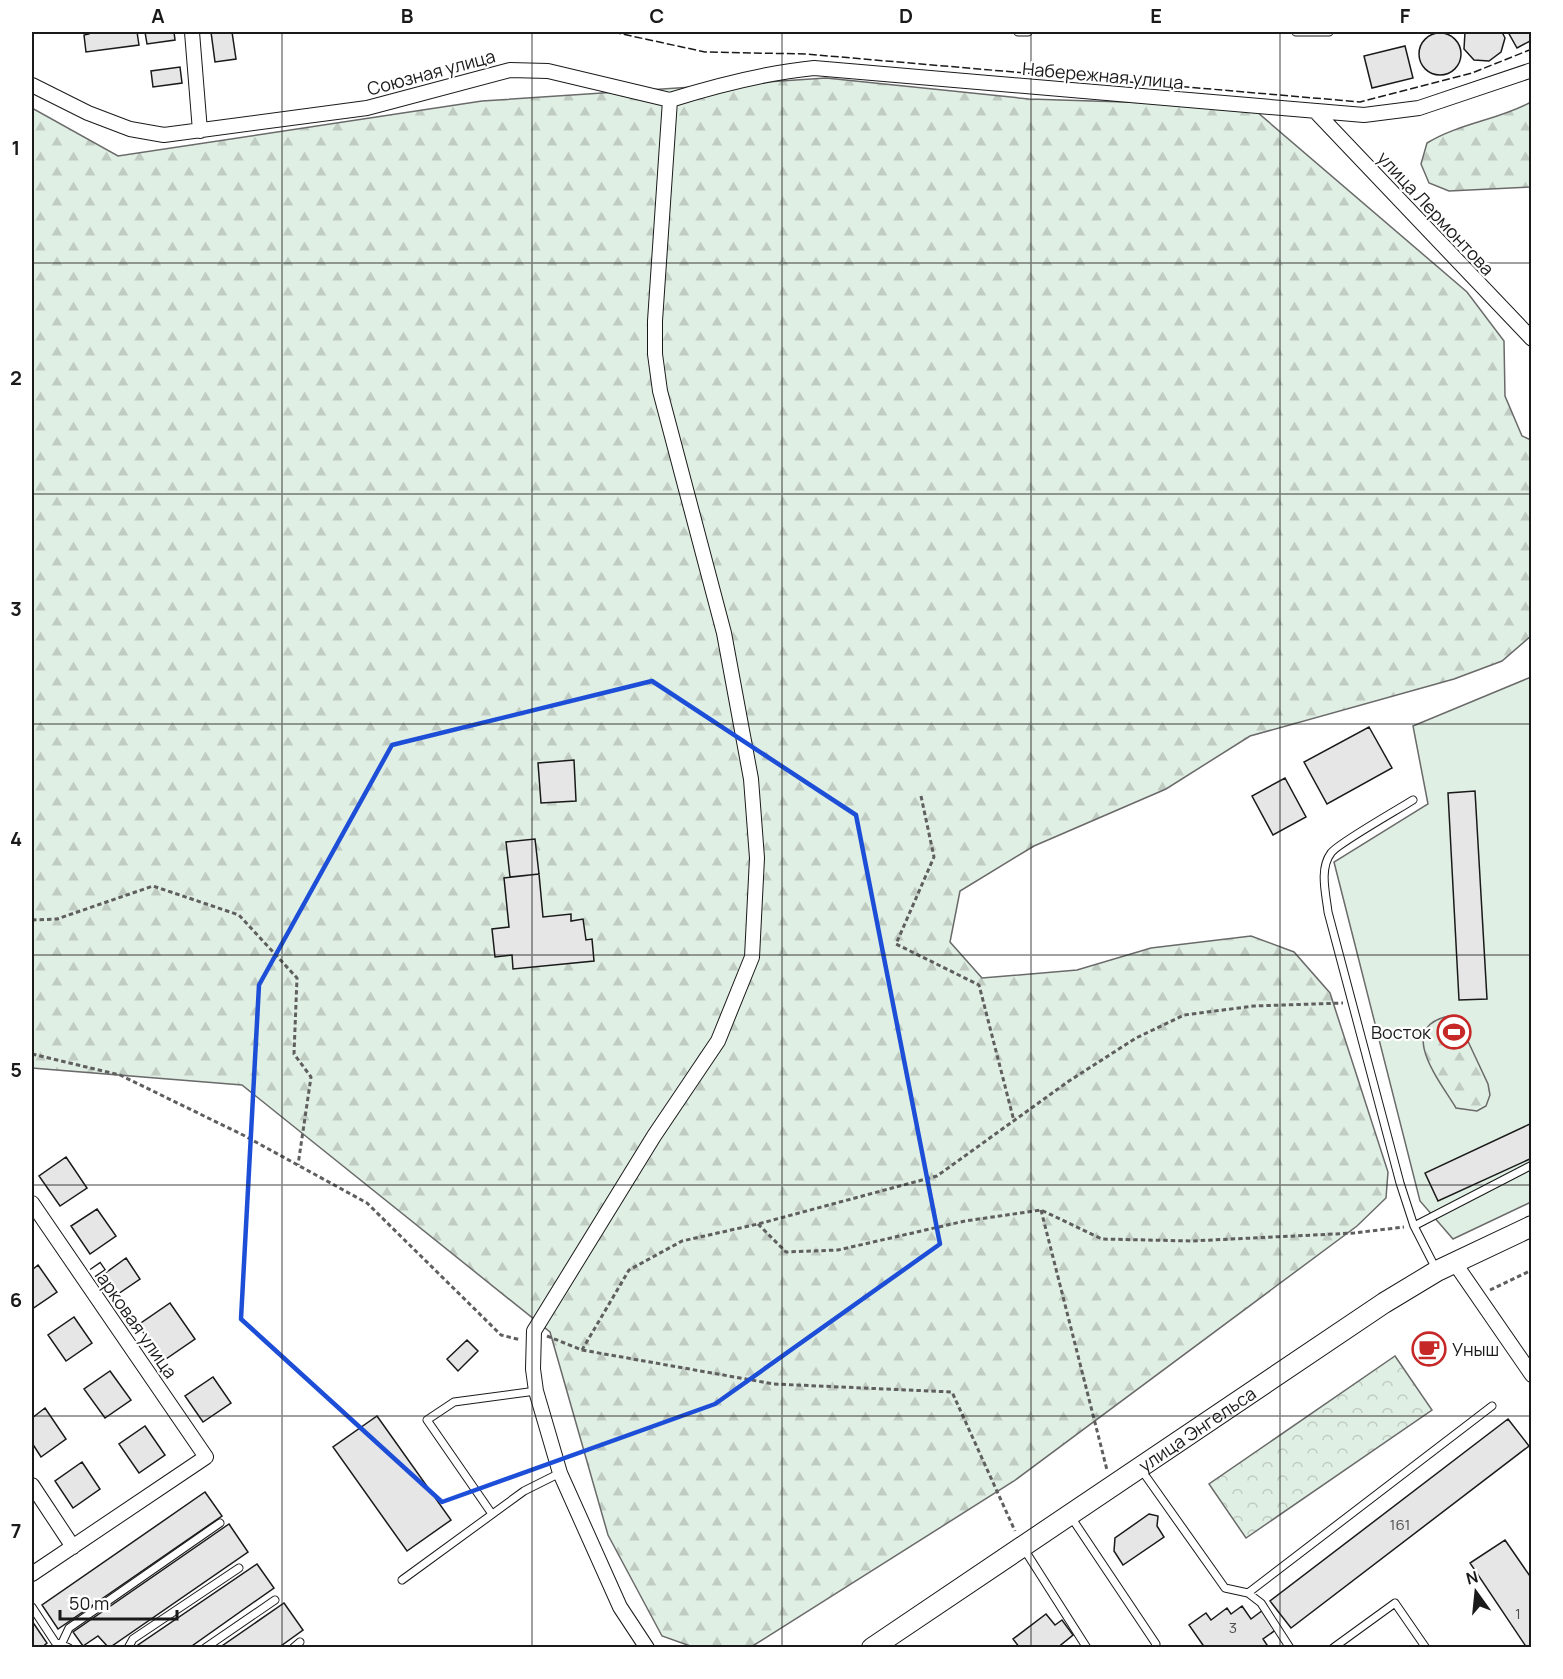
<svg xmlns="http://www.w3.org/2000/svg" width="1563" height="1679" font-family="Manrope,sans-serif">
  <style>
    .grass { fill: #e0efe3; stroke: #6a6a6a; stroke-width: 1.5 }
    .forest { fill: url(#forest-firs); stroke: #6a6a6a; stroke-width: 1.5 }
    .park { fill: url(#park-crowns); stroke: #6a6a6a; stroke-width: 1.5 }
    .building { fill: #e6e6e6; stroke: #1a1a1a; stroke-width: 1.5 }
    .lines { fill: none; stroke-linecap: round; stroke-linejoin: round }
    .lane-casing { stroke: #1a1a1a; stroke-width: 9 }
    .street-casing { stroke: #1a1a1a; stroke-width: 16 }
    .secondary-casing { stroke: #1a1a1a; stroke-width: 22 }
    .path { stroke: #5f5f5f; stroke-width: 3; stroke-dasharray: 4.5 3; stroke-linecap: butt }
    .lane { stroke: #fff; stroke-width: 7 }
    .street { stroke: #fff; stroke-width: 14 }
    .secondary { stroke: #fff; stroke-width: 20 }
    .fence { stroke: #1a1a1a; stroke-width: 1.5; stroke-dasharray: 8 3; stroke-linecap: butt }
    .marked { fill: none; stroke: #1d4ed8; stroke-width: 4.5; stroke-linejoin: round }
    .grid { fill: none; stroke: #1a1a1a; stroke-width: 1.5; stroke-opacity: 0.55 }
    .labels { text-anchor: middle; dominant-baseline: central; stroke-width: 4.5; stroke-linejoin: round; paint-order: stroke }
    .number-label { font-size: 15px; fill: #4d4d4d }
    .street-label { font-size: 18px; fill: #1a1a1a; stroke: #fff }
    .poi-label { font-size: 18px; fill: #1a1a1a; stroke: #fff; text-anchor: end }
    .neatline { fill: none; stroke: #1a1a1a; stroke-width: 2 }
    .grid-label { font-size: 20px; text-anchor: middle; font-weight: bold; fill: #1a1a1a }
  </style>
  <defs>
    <pattern id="forest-firs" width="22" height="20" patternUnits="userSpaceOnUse" patternTransform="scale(1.5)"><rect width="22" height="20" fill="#e0efe3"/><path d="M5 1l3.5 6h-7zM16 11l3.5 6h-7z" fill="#c0ccc2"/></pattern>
    <pattern id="park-crowns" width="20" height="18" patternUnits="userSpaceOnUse" patternTransform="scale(1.5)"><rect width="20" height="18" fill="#e0efe3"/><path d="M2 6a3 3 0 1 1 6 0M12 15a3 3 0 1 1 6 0" fill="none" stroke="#c0ccc2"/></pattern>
  </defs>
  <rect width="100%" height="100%" fill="#fff"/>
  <path class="grass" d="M 1531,677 L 1531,1202 L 1453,1239 L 1420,1201 L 1334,862 L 1428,804 L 1413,726 Z"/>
  <path class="forest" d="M 826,78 L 1029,99 L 1250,106 L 1467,292 L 1504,341 L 1505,396 L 1522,436 L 1531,440 L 1531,636 L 1502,661 L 1454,679 L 1250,736 L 1166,789 L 1034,846 L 960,891 L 950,942 L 982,978 L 1077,970 L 1151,948 L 1251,936 L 1294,952 L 1330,993 L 1388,1172 L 1386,1198 L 1357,1226 L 1014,1481 L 751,1647 L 693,1647 L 662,1636 L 608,1535 L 550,1332 L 242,1085 L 32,1068 L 32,108 L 118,156 L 482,101 Z
    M 1531,102 L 1531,187 L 1449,191 L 1429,183 L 1421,164 L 1427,143 C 1460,123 1498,120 1531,102 Z
    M 1449,1016 L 1458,1020 L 1488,1084 L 1490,1095 L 1486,1106 L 1477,1111 L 1456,1108 C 1440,1081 1395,1027 1449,1016 Z"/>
  <path class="park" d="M 1395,1356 L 1432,1410 L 1246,1538 L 1209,1484 Z"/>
  <path class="building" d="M 89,32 L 137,32 L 139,45 L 86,52 L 84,35 L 89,34 Z
    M 145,32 L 174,32 L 175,40 L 147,44 Z
    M 211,32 L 232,32 L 236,59 L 215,62 Z
    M 1465,32 L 1502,32 L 1505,38 L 1501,52 L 1489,61 L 1474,60 L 1464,49 Z
    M 1508,32 L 1532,32 L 1532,40 L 1517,48 Z
    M1419 54a21 21 0 1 1 42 0a21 21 0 1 1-42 0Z
    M 1405,46 L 1413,78 L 1372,88 L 1364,56 Z
    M 180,67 L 182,83 L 153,87 L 151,71 Z
    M 1369,727 L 1392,768 L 1327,804 L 1304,762 Z
    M 574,760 L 576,801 L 541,803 L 538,763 Z
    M 1285,778 L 1306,817 L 1273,835 L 1252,796 Z
    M 1475,791 L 1487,999 L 1459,1000 L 1448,793 Z
    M 535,839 L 539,874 L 510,877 L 506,842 Z
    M 539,874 L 543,917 L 571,914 L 571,921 L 583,919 L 586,940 L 592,939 L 594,961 L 513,969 L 512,955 L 495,957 L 492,929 L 509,927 L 504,878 Z
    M 1532,1123 L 1532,1158 L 1438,1201 L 1425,1173 Z
    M 66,1157 L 87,1188 L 60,1206 L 39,1176 Z
    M 97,1209 L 116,1236 L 90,1254 L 71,1226 Z
    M 126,1258 L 140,1279 L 118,1294 L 104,1274 Z
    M 38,1265 L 57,1292 L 32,1309 L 32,1270 Z
    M 170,1303 L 195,1339 L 163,1361 L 138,1325 Z
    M 74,1317 L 92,1343 L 66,1361 L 48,1335 Z
    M 467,1340 L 478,1351 L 458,1371 L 447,1359 Z
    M 110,1371 L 131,1400 L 105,1418 L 84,1389 Z
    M 213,1377 L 231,1403 L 203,1422 L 185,1396 Z
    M 45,1408 L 66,1439 L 41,1457 L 32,1443 L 32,1418 Z
    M 377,1416 L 451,1520 L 407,1551 L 333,1447 Z
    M 1508,1419 L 1529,1446 L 1291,1628 L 1270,1601 Z
    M 145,1426 L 165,1455 L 139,1473 L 119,1444 Z
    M 82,1462 L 100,1489 L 73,1508 L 55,1481 Z
    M 205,1492 L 222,1516 L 58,1629 L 42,1605 Z
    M 1149,1514 L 1158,1516 L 1157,1526 L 1164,1537 L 1123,1565 L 1114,1551 L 1115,1538 Z
    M 229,1524 L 248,1552 L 109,1648 L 98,1636 L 83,1646 L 73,1632 Z
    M 1505,1540 L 1532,1579 L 1532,1648 L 1527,1648 L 1470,1563 Z
    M 257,1564 L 274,1588 L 189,1648 L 140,1648 L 138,1645 Z
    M 284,1603 L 303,1630 L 278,1648 L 219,1648 Z
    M 1242,1606 L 1251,1619 L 1263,1610 L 1277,1629 L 1263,1639 L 1269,1648 L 1205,1648 L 1189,1625 L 1206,1613 L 1211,1620 L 1227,1608 L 1231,1614 Z
    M 1046,1614 L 1055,1625 L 1062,1620 L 1073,1635 L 1057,1648 L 1020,1648 L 1013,1639 Z
    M 32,1621 L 47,1643 L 41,1648 L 32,1648 Z"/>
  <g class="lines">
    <g class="lane-casing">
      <path id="lane" d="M 1018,32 L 1028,32
        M 1296,32 L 1329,32
        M 1413,800 C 1399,809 1337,844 1331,853 C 1319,869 1326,894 1328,912 L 1400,1183 L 1414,1226 L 1436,1269
        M 1414,1226 L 1532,1165
        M 1140,1468 L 1225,1588 L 1248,1593 L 1261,1603 L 1290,1648
        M 492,1514 L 427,1420 L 454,1402 L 536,1391
        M 1071,1517 L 1156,1644 L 1154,1648
        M 1024,1549 L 1087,1648
        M 402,1580 L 524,1491 L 560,1473
        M 1248,1593 L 1492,1406
        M 32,1607 L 55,1642 L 69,1648
        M 61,1645 L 69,1628 L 220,1523
        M 128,1648 L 133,1639 L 239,1568
        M 205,1648 L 275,1600
        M 293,1648 L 300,1642
        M 1333,1648 L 1395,1603 L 1426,1648"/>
    </g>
    <g class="street-casing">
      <path id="street" d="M 192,32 L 200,131
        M 32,85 L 88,113 L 130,129 L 164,135 L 367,108 L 510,70 L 548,71 L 670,100
        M 670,100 C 718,85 764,73 814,68 L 1364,115 L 1419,108 L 1532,70
        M 1315,111 L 1532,339
        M 32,1203 L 206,1457 L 32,1574
        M 1454,1262 L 1532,1375
        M 32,1485 L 73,1547
        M 647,1648 L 620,1607 L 560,1473 L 536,1391 L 533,1369 L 534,1331 L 654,1136 L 718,1041 L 752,957 L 757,858 L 751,779 L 724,633 L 660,391 L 655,354 L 655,321 L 670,100"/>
    </g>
    <g class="secondary-casing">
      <g id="secondary">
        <path id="s1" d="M 872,1648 L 1384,1303 L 1437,1271 L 1532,1226"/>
      </g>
    </g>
    <path class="path" d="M 921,796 L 934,857 L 896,944 L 979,985 L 1014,1121
      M 32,920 L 57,919 L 153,886 L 239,915 L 297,978 L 294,1054 L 311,1077 L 298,1165
      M 32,1054 L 120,1075 L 243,1135 L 367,1203 L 501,1335 L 521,1340
      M 1041,1210 L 1107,1470
      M 758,1224 L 786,1252 L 838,1250 L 965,1221 L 1041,1210 L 1102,1239 L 1192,1241 L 1354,1233 L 1404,1227
      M 1490,1290 L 1532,1270
      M 547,1336 L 582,1350 L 629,1270 L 682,1241 L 758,1224 L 937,1176 L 1069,1081 L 1136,1038 L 1184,1015 L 1254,1006 L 1343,1003
      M 582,1350 L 774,1384 L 952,1392 L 1015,1531"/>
    <use href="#lane" class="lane"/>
    <use href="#street" class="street"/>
    <use href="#secondary" class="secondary"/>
    <path class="fence" d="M 613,32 L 705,52 L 806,54 L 1360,102 L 1472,73 L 1532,49"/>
  </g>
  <path class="marked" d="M 652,681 L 856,815 L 940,1244 L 715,1404 L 442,1502 L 241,1319 L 259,985 L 392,745 Z"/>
  <path class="grid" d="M 282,32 L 282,1648M 532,32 L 532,1648M 782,32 L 782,1648M 1031,32 L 1031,1648M 1280,32 L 1280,1648M 32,263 L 1532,263M 32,494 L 1532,494M 32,724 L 1532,724M 32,955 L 1532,955M 32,1185 L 1532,1185M 32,1416 L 1532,1416"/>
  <defs>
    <g id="stadium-ring" transform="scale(1.725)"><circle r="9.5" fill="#fff" stroke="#c62828" stroke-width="1.5"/><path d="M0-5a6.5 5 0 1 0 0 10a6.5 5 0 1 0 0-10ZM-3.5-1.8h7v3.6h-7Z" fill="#c62828"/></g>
    <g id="cafe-ring" transform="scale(1.725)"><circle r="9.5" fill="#fff" stroke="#c62828" stroke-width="1.5"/><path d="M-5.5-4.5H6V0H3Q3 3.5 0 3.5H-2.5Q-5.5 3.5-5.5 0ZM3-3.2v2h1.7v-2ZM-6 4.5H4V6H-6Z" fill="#c62828"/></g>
  </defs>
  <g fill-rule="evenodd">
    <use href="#stadium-ring" x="1454" y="1032"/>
    <use href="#cafe-ring" x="1429" y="1349"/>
  </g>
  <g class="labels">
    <g class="number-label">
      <text x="1400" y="1524">161</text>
      <text x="1518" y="1613">1</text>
      <text x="1233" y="1627">3</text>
    </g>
    <g class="street-label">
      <text transform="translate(431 72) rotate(-15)">Союзная улица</text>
      <text transform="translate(1103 75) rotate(5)">Набережная улица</text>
      <text transform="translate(1436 213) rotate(47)">улица Лермонтова</text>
      <text transform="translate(134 1320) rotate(55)">Парковая улица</text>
      <text stroke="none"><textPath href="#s1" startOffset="392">улица Энгельса</textPath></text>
    </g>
    <g class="poi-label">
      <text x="1431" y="1032">Восток</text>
      <text x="1452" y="1349" text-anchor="start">Уныш</text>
    </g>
  </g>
  <rect width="1563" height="1679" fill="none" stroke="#ffffff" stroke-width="66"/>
  <g transform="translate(1476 1592) rotate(345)" stroke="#ffffff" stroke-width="4.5" paint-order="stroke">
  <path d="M0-4.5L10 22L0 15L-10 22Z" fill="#1a1a1a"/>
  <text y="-9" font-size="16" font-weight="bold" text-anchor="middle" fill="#1a1a1a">N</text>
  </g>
  <path d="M60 1610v9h117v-9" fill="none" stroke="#1a1a1a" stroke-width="3"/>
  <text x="69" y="1610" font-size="18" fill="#1a1a1a" stroke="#ffffff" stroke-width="4.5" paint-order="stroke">50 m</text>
  <rect x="33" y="33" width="1497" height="1613" class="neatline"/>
  <g class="grid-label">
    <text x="158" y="23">A</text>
    <text x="407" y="23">B</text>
    <text x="657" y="23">C</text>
    <text x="906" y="23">D</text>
    <text x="1156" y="23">E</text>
    <text x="1405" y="23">F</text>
    <text x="16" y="155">1</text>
    <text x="16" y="385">2</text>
    <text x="16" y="616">3</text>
    <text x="16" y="846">4</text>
    <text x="16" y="1077">5</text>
    <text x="16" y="1307">6</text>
    <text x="16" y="1538">7</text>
  </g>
</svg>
